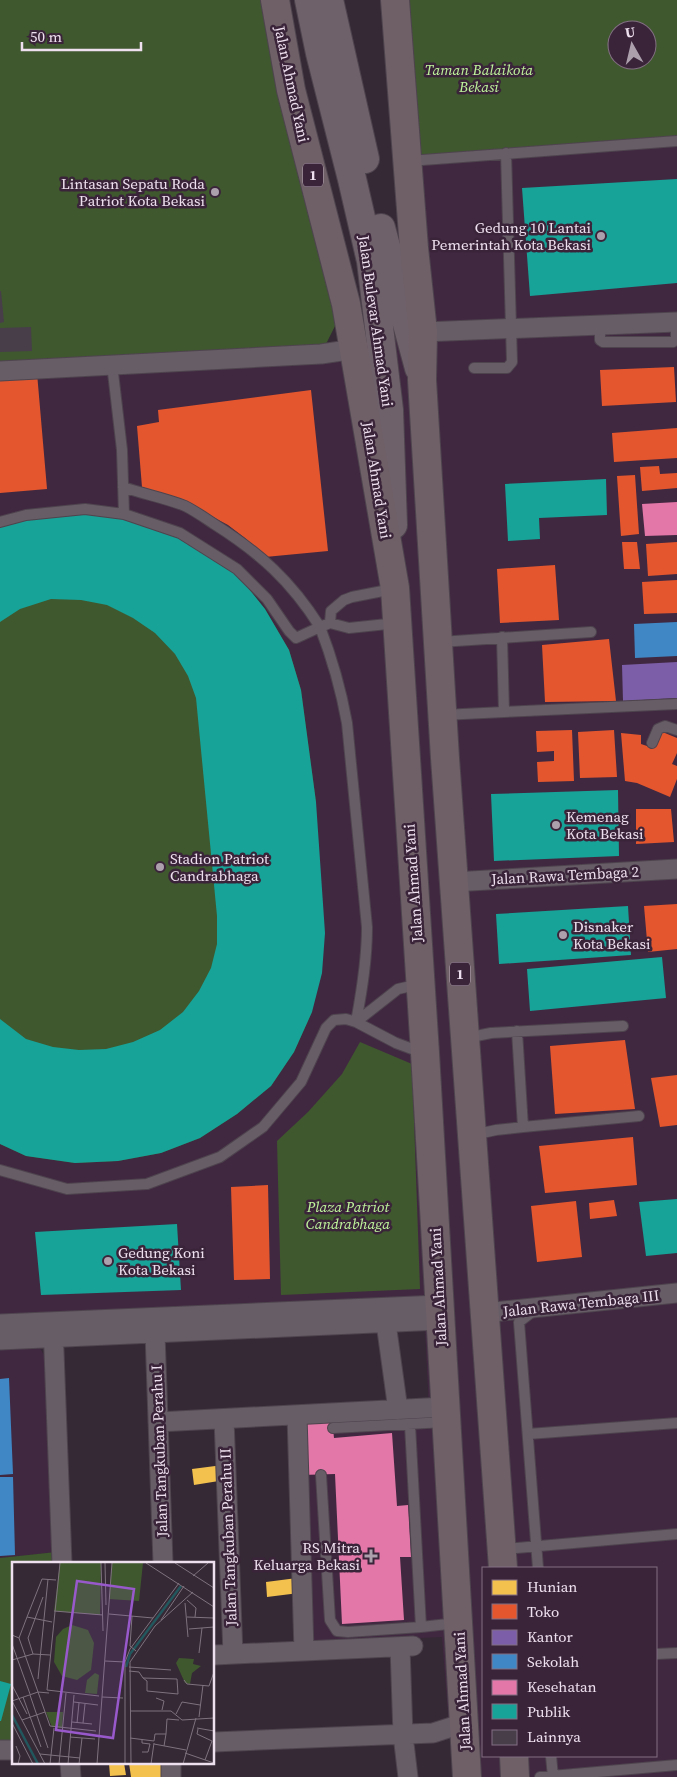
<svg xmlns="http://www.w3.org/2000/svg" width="677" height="1777" font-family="'Source Serif 4',serif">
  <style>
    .built { fill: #412841; fill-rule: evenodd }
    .green { fill: #3f582e; fill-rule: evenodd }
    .homes { fill: #f2c14e }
    .shops { fill: #e4572e }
    .offices { fill: #7b5ea7 }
    .schools { fill: #3f88c5 }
    .health { fill: #e377a8 }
    .public { fill: #17a398 }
    .building { fill: #473e4a }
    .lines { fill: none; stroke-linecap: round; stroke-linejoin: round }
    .lane-casing { stroke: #4e444e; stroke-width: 12 }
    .street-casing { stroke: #4e444e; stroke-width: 21 }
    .primary-casing { stroke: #4e444e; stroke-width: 30 }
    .highway-casing { stroke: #4e444e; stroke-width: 30 }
    .lane { stroke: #675d67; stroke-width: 10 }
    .street { stroke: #675d67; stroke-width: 19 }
    .primary { stroke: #6f616a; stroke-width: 28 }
    .highway { stroke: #6f6067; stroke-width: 28 }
    .poi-dot { fill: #ada0ad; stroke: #3a243a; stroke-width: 2 }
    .labels { text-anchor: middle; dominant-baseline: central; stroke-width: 5; stroke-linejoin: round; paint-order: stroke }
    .shield { fill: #3a243a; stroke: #b8a8b8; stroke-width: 1 }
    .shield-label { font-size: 14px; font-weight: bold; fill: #eee0ee }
    .park-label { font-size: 15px; font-style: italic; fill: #bff69b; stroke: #3a243a }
    .street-label { font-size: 15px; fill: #eee0ee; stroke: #3a243a }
    .poi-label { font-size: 15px; fill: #eee0ee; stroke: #3a243a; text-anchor: start }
    .inset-river { fill: none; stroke: #22575d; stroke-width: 2.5 }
    .inset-road { fill: none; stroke: #7f727f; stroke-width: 1 }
    .view { fill: #9859cb; fill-opacity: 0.15; stroke: #9859cb; stroke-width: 2.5 }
    .inset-edge { fill: none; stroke: #eee0ee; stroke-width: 2.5 }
  </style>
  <rect width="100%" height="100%" fill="#352935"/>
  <path class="built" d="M 677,141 L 677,1777 L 453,1777 L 442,1637 L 308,1643 L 299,1418 L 429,1410 L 425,1328 L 0,1342 L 0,372 L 355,349 L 423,332 L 407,161 ZM 483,1568 L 656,1568 L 656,1756 L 483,1756 Z
    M 0,1344 L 39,1347 L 46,1358 L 56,1552 L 0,1558 Z"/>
  <path class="green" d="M 0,0 L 275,0 L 346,304 L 321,354 L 0,371 Z
    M 395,0 L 677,0 L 677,141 L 420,160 ZM 617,30 L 647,30 L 647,60 L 617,60 Z
    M 0,525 L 211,554 L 241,579 L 265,609 L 289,650 L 301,690 L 316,802 L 312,1012 L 294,1052 L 271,1086 L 237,1114 L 200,1138 L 161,1153 L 118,1161 L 75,1163 L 26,1156 L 0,1144 Z
    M 360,1042 L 412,1064 L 420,1289 L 281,1295 L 277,1141 L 308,1112 L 342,1074 Z
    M 56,1552 L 56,1563 L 14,1563 L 14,1743 L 0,1744 L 0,1558 Z"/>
  <path class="homes" d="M 223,1465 L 225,1480 L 194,1485 L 192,1469 Z
    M 297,1578 L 299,1593 L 267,1597 L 266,1582 Z
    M 109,1763 L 124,1763 L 126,1775 L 110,1776 Z
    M 129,1763 L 161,1763 L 162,1777 L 131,1777 Z"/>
  <path class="shops" d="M 674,367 L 676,402 L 602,406 L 600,370 Z
    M 37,373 L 47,489 L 0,493 L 0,376 Z
    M 311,390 L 328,551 L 265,557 L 245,538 L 228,525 L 183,501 L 142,487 L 137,426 L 159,422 L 158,410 Z
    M 677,428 L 677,458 L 614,462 L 612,433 Z
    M 659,466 L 660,474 L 677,473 L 677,488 L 642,491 L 640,467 Z
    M 635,475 L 639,534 L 621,536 L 617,476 Z
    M 622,542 L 637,542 L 640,569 L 624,569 Z
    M 677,542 L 677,574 L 648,576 L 646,544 Z
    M 555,565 L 559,620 L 500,623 L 497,569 Z
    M 677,580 L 677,613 L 644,614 L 642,582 Z
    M 609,639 L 616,701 L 545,702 L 542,645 Z
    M 572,730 L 574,781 L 538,782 L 537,762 L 554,761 L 554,751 L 537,752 L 536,731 Z
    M 614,730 L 617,777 L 580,778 L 578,732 Z
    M 660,731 L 677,738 L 677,753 L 672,764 L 677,766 L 677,779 L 670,797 L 637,783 L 625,781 L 621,733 L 641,735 L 641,744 L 653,748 Z
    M 636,809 L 671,809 L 674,842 L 636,844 Z
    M 677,904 L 677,949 L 648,952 L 644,906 Z
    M 625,1040 L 635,1109 L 555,1114 L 550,1046 Z
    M 677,1075 L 677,1125 L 660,1127 L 651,1078 Z
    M 633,1137 L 637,1185 L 545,1193 L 539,1146 Z
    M 268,1185 L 270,1279 L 234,1280 L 231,1187 Z
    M 614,1200 L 617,1216 L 590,1219 L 589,1203 Z
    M 576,1201 L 582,1257 L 537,1262 L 531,1206 Z"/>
  <path class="offices" d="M 677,662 L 677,698 L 623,701 L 622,665 Z"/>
  <path class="schools" d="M 677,622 L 677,656 L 635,658 L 634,624 Z
    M 9,1378 L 13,1474 L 0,1475 L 0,1379 Z
    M 0,1477 L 13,1477 L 15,1555 L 0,1556 Z"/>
  <path class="health" d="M 677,502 L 677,535 L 645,536 L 642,504 Z
    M 332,1419 L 334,1438 L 392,1433 L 397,1506 L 408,1505 L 411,1557 L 400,1557 L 404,1620 L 342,1624 L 335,1474 L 301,1475 L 299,1421 Z"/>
  <path class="public" d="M 677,179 L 677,283 L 530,296 L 522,188 Z
    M 606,479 L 607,515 L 539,518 L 540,539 L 508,541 L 505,484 Z
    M 92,512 L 132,519 L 173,534 L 211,554 L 241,579 L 265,609 L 289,650 L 301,690 L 316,802 L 325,933 L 322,973 L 312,1012 L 294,1052 L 271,1086 L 237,1114 L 200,1138 L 161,1153 L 118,1161 L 75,1163 L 26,1156 L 0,1144 L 0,1019 L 26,1039 L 53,1047 L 79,1050 L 106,1049 L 133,1042 L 160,1030 L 183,1012 L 199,991 L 211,968 L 217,944 L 217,916 L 196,698 L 188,676 L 175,654 L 155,633 L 133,618 L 107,605 L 81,600 L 51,599 L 20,609 L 0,622 L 0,525 L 12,520 Z
    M 618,790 L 619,856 L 494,861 L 491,794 Z
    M 628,906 L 631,955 L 499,964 L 496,914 Z
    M 662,957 L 666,998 L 530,1011 L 527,969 Z
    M 677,1199 L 677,1253 L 646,1256 L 639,1202 Z
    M 177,1224 L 181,1290 L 41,1295 L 35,1232 Z
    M 0,1681 L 11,1684 L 1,1721 L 0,1721 Z"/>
  <path class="building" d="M 0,291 L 1,291 L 4,322 L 0,323 Z
    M 31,327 L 32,351 L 0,352 L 0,328 Z"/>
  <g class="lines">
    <g class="lane-casing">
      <path id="lane" d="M 409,161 L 677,141
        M 600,325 L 600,340 L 603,342 L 673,342 L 676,340 L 676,322
        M 112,364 L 122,450 L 124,514
        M 474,368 L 507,368 L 512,362 L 506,153
        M 123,487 C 143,494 165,498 185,506 C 195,511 205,518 214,524 C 260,553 291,581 320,627 L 330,623 L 349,628 L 397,623
        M 0,522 L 26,515 L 85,509 L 124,514 L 180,533 L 237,569 L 267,599 L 289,631 L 296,638 L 320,627 C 332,658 341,690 347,723 L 367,927 C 367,960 362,990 356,1022
        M 330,623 L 331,611 L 344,600 L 352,597 L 393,589
        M 502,637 L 504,712 L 677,704
        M 440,642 L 591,632
        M 443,715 L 504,712
        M 652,743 L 658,729 L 665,726 L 677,730
        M 356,1022 L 398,989 L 420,984
        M 517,1031 L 523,1127 L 639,1116
        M 466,1038 L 491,1033 L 623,1026
        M 473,1135 L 496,1130 L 523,1127
        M 0,1170 L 67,1189 L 147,1184 L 220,1157 L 263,1127 L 301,1082 L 326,1028 L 334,1020 L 346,1019 L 356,1022 L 396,1043 L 423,1053
        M 532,1312 L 519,1322 L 538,1568
        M 410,1425 L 421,1627
        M 333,1428 L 445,1422
        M 528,1434 L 677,1423
        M 321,1475 L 330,1620 L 337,1631 L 348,1632 L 421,1627 L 457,1623
        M 504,1549 L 677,1534
        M 656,1654 L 677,1653
        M 551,1756 L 553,1777
        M 540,1777 L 677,1765"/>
    </g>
    <g class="street-casing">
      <path id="street" d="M 423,332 L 677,322
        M 0,371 L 321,354 L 355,349
        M 453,882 L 677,869
        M 484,1313 L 677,1293
        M 386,1323 L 398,1410
        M 0,1324 L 439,1305
        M 53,1325 L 62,1563
        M 155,1333 L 163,1563
        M 0,1340 L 440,1320
        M 297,1415 L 304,1651
        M 224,1419 L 233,1654
        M 158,1422 L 445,1407
        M 400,1647 L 403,1735 L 408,1777
        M 214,1655 L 413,1646
        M 214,1742 L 433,1733 L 464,1723
        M 0,1750 L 14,1750
        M 70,1763 L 71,1777
        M 171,1763 L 171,1777"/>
    </g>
    <g class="primary-casing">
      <path id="primary" d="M 309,0 L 320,53 L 352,179 L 371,261 L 389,410 L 393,525
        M 329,0 L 365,159
        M 381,228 L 419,368"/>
    </g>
    <g class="highway-casing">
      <path id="highway" d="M 275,0 L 291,90 L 346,304 L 395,588 L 425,1053 L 467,1777
        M 395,0 L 414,248 L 423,332 L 422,380 L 445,758 L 503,1568
        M 514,1756 L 515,1777"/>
    </g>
    <use href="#lane" class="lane"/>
    <use href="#street" class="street"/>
    <use href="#primary" class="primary"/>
    <use href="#highway" class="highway"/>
  </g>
  <g class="poi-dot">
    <circle cx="215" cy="192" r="5"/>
    <circle cx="601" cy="236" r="5"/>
    <circle cx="556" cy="825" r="5"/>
    <circle cx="160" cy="867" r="5"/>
    <circle cx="563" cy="935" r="5"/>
    <circle cx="108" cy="1261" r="5"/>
    <path d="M368.5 1548.5h5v5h5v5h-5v5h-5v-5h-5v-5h5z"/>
  </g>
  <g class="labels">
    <g class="shield">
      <rect x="303" y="163.5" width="20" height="23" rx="4"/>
      <rect x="450" y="962.5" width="20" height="23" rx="4"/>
    </g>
    <g class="shield-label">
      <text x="313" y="175">1</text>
      <text x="460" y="974">1</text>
    </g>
    <g class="park-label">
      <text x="479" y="69">Taman Balaikota<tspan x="479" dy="17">Bekasi</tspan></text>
      <text x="348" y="1206">Plaza Patriot<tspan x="348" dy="17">Candrabhaga</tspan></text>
    </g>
    <g class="street-label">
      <text transform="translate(292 84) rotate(78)">Jalan Ahmad Yani</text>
      <text transform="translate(376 321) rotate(82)">Jalan Bulevar Ahmad Yani</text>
      <text transform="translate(377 480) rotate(81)">Jalan Ahmad Yani</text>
      <text transform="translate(565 875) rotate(-3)">Jalan Rawa Tembaga 2</text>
      <text transform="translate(413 883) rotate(-94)">Jalan Ahmad Yani</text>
      <text transform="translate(438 1287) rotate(-93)">Jalan Ahmad Yani</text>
      <text transform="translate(581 1303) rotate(-6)">Jalan Rawa Tembaga III</text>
      <text transform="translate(159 1451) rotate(-92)">Jalan Tangkuban Perahu I</text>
      <text transform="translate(228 1537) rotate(-92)">Jalan Tangkuban Perahu II</text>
      <text transform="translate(462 1691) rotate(-93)">Jalan Ahmad Yani</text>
    </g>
    <g class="poi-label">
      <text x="205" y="183" text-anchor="end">Lintasan Sepatu Roda<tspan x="205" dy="17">Patriot Kota Bekasi</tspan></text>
      <text x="591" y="227" text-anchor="end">Gedung 10 Lantai<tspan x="591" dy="17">Pemerintah Kota Bekasi</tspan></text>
      <text x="566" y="816">Kemenag<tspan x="566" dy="17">Kota Bekasi</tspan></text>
      <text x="170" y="858">Stadion Patriot<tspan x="170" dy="17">Candrabhaga</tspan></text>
      <text x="573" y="926">Disnaker<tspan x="573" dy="17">Kota Bekasi</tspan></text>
      <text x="118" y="1252">Gedung Koni<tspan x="118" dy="17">Kota Bekasi</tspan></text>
      <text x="360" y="1547" text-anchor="end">RS Mitra<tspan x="360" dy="17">Keluarga Bekasi</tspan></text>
    </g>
  </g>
  <g transform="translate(12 1562)">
    <rect width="202" height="202" fill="#352935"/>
    <path d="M 48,1 L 89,1 L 88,53 L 42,49 ZM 100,1 L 131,1 L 127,39 L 97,37 ZM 60,63 L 76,68 L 82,81 L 79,108 L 65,118 L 50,114 L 42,100 L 44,75 L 51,67 ZM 167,96 L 182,97 L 181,102 L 189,104 L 180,111 L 178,122 L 173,121 L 164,101 ZM 83,111 L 87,113 L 85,132 L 73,131 L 75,118 ZM 34,150 L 51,150 L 50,166 L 40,165 Z" fill="#3f582e"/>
    <path class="inset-river" d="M 114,105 L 118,92 L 169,24M 0,153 L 26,202"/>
    <path class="inset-road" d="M 48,1 L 35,128 L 87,134M 89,1 L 91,69M 93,1 L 94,43M 134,1 L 202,45M 163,1 L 202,26M 181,14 L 196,1M 175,38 L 184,46 L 183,55M 173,41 L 176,75M 42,49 L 91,53M 97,52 L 141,56M 120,54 L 118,84 L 124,89M 15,55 L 30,17 L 44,18M 175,55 L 202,56M 149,58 L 172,24M 202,64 L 202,81M 177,67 L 202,65M 0,73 L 7,76 L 38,164 L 84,169M 7,76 L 15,55 L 40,60M 0,82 L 18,132M 187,91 L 190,66M 21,92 L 16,76 L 31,35M 0,98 L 21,92 L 38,93M 93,99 L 113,100M 117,105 L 159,108M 117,109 L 127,110 L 131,116 L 135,119 L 135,129 L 166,132 L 165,117 L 131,116M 26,117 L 36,17M 172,118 L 175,122 L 197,124 L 202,110M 0,123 L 15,152M 18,133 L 36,186M 11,135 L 29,185M 90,135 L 111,136M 144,136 L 152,139 L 150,148M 0,139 L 26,130 L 37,131M 0,139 L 33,202M 62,140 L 86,143M 118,149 L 159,149 L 170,158 L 202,156M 164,152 L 170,140 L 188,143M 187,155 L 191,123M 10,158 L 33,150M 60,160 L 80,162M 0,161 L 21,202M 65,161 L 67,141M 71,161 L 73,142M 185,166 L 202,169M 186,167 L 185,172 L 200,179 L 193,198M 154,172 L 155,157 L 167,158M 58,175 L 83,177M 118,176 L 142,179 L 143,172 L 154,172 L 152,184M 130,178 L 130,181 L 138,182 L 136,190 L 130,190M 142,182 L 174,188M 4,184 L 8,194 L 6,202M 173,191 L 202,201M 28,192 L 68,196M 38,202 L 42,166M 47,202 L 54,131M 56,202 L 62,133M 67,202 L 70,176M 85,202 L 100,1M 113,202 L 113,100 L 118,87 L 167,21M 119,202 L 118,100 L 143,64 L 181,30M 139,202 L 142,181M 171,202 L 184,156"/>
    <path class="view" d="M 65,19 L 122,27 L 101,176 L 44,168 Z"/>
    <rect width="202" height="202" class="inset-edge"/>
  </g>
  <rect x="482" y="1567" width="175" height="190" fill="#3a243a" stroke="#826f82"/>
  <rect x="492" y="1580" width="25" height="15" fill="#f2c14e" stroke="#826f82"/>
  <text x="527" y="1592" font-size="15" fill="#eee0ee">Hunian</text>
  <rect x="492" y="1604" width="25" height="15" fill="#e4572e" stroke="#826f82"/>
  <text x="527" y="1617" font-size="15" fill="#eee0ee">Toko</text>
  <rect x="492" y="1630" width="25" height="15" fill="#7b5ea7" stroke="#826f82"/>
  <text x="527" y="1642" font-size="15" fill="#eee0ee">Kantor</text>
  <rect x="492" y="1654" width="25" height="15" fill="#3f88c5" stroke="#826f82"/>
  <text x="527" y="1667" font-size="15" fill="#eee0ee">Sekolah</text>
  <rect x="492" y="1680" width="25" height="15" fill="#e377a8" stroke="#826f82"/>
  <text x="527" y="1692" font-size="15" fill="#eee0ee">Kesehatan</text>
  <rect x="492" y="1704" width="25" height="15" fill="#17a398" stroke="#826f82"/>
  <text x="527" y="1717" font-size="15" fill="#eee0ee">Publik</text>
  <rect x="492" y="1730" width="25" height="15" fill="#473e4a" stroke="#826f82"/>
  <text x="527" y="1742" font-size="15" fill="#eee0ee">Lainnya</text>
  <g transform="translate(632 45) rotate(352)"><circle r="24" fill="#3a243a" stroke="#826f82"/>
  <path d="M0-4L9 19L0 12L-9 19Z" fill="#ada0ad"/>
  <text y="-8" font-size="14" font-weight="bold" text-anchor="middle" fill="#eee0ee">U</text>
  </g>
  <path d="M22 42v8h119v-8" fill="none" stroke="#eee0ee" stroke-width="2.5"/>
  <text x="30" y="42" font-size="15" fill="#eee0ee" stroke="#3a243a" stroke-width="4" paint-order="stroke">50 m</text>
</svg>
